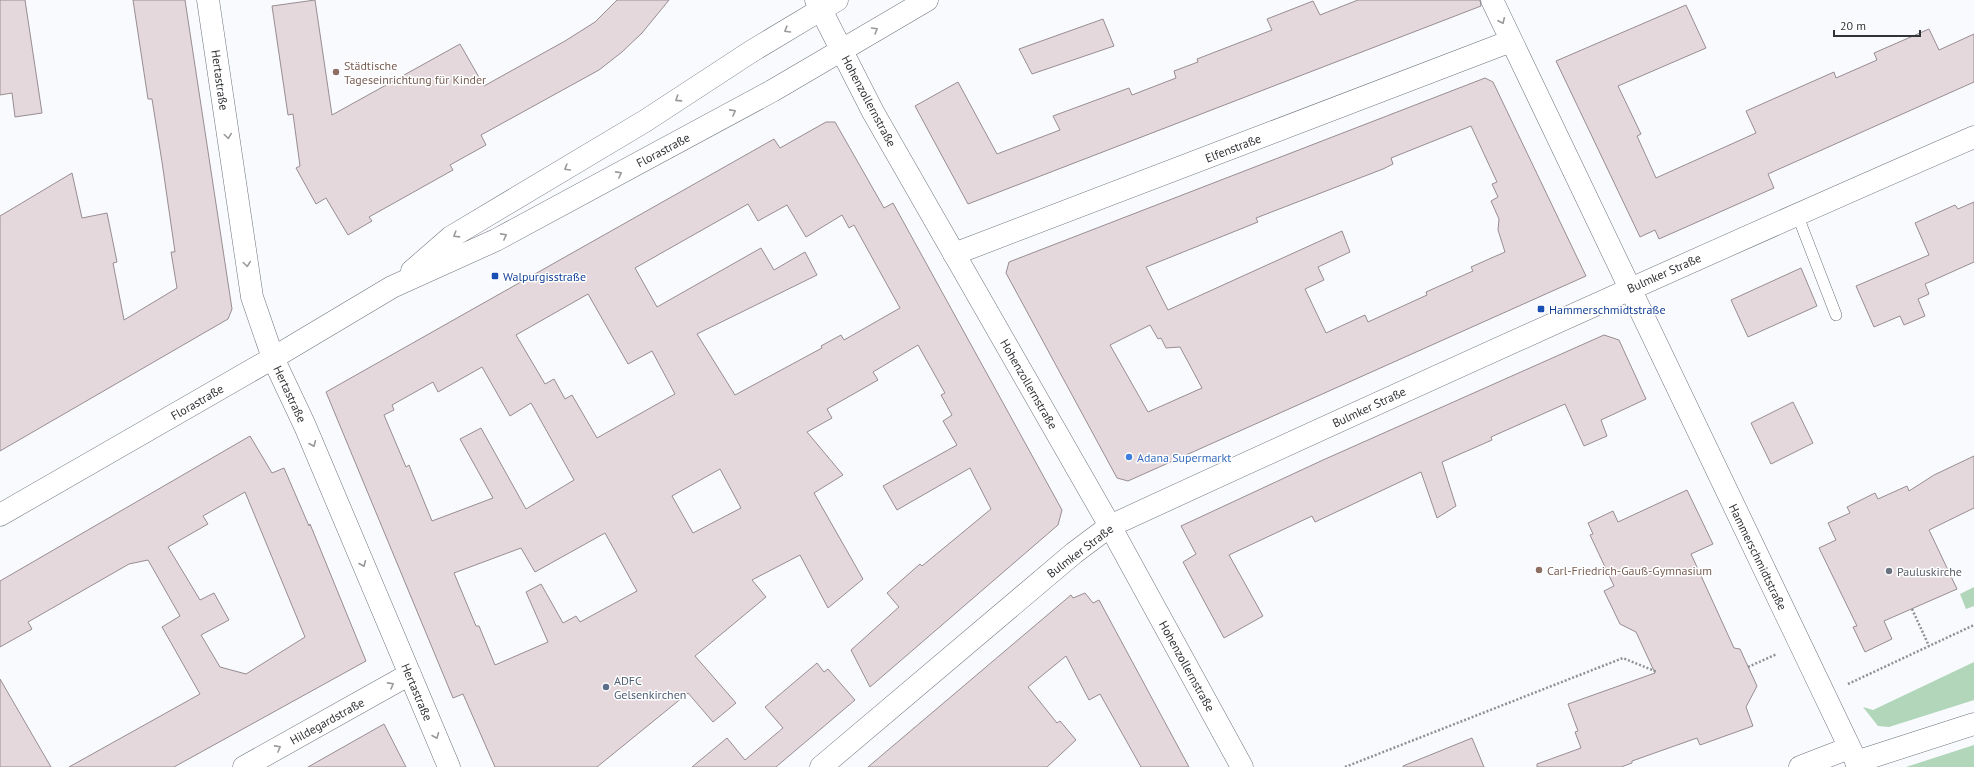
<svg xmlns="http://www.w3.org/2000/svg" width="1974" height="767" font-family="'PT Sans',sans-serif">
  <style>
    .green { fill: #b1d6b9 }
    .building { fill: #e4d8dc; stroke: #988d90; fill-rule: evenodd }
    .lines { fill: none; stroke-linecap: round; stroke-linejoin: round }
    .lane-casing { stroke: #6f747c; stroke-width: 12 }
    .street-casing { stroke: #6f747c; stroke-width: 23 }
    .secondary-casing { stroke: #6f747c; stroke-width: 23 }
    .primary-casing { stroke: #6f747c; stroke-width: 23 }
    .path { stroke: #8e9093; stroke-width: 2.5; stroke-dasharray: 2 2; stroke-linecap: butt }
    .lane { stroke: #fff; stroke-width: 11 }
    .street { stroke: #fff; stroke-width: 22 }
    .secondary { stroke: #fff; stroke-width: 22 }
    .primary { stroke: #fff; stroke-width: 22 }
    .oneway { stroke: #98999a }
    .education-dot { fill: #8d6e63; stroke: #fff; stroke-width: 1.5 }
    .transit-dot { fill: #1a4fb4; stroke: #fff; stroke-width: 1.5 }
    .shop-dot { fill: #3f7fe0; stroke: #fff; stroke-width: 1.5 }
    .worship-dot { fill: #6b7280; stroke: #fff; stroke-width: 1.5 }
    .service-dot { fill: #5c6f8a; stroke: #fff; stroke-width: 1.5 }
    .labels { text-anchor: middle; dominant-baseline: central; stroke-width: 3; stroke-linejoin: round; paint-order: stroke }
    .education-label { font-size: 12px; fill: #785e54; stroke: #fff; text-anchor: start }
    .street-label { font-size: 12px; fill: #313336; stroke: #fff }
    .transit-label { font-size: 12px; fill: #164399; stroke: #fff; text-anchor: start }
    .shop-label { font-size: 12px; fill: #366cbe; stroke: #fff; text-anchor: start }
    .worship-label { font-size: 12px; fill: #5b616d; stroke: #fff; text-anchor: start }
    .service-label { font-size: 12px; fill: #4e5e75; stroke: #fff; text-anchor: start }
  </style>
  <rect width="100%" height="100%" fill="#f8fafe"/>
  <path class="green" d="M 1974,587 L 1974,606 L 1966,609 L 1960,594 Z
    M 1974,662 L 1974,700 L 1889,727 L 1878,726 L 1863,707 L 1873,710 Z
    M 1974,745 L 1974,767 L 1906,767 Z"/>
  <path class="building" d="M 0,0 L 25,0 L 42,113 L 15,117 L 12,93 L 0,95 Z
    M 133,0 L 185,0 L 232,309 L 228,319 L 0,451 L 0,216 L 72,173 L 82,218 L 107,213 L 117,262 L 113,263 L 124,320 L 177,288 L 171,252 L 175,252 L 162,162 L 152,99 L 148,99 Z
    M 315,0 L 332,115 L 460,44 L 484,86 L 565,41 L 595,22 L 617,0 L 669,0 L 642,33 L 622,52 L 599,70 L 481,135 L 486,145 L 450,165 L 453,170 L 369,217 L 372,221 L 348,235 L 326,198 L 316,204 L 296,168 L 300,166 L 293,114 L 288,115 L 272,6 Z
    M 1358,0 L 1480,0 L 1481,6 L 968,204 L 915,106 L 958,82 L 997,154 L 1060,130 L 1053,116 L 1129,88 L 1132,95 L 1176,78 L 1174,71 L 1198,62 L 1197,59 L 1272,30 L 1267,19 L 1313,1 L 1320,15 Z
    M 1686,5 L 1706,48 L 1618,86 L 1641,134 L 1637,136 L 1656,178 L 1756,133 L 1746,111 L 1834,72 L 1836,78 L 1877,60 L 1874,53 L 1929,29 L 1939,50 L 1974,34 L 1974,82 L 1768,174 L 1774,188 L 1659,239 L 1655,230 L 1640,237 L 1556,61 Z
    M 1103,19 L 1114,46 L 1032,74 L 1019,49 Z
    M 1485,78 L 1493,82 L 1586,276 L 1128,481 L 1117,478 L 1006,273 L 1009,262 ZM 1471,126 L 1497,182 L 1492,184 L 1498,197 L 1491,201 L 1499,219 L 1498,230 L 1505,252 L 1471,267 L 1473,271 L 1426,292 L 1427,295 L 1368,322 L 1365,315 L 1326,333 L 1305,289 L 1324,280 L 1318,267 L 1350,252 L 1342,231 L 1168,310 L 1146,267 L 1258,222 L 1256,218 L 1383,169 L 1393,164 L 1391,158 ZM 1150,325 L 1158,339 L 1161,338 L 1166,348 L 1180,347 L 1202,388 L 1148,412 L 1110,345 Z
    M 826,122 L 835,122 L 884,208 L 893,203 L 1062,510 L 1058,525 L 870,687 L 851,650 L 899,607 L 887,593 L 920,564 L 922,566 L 991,509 L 970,468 L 897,510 L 883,486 L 957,445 L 943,421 L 952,415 L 941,395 L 945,393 L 918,345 L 873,372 L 878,380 L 827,409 L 832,418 L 807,432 L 843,475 L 814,493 L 863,579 L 828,608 L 800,555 L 752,580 L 766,597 L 695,656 L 736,703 L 713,722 L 688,693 L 597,767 L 495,767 L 463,694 L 453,698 L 326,392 L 774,139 L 780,148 ZM 748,204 L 758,221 L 787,205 L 806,237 L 842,215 L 849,228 L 854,225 L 900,308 L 844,340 L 841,335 L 821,346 L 822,348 L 735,395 L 697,334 L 817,275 L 805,252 L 774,270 L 761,248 L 657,307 L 635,268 ZM 588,294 L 628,364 L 652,351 L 675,394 L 597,438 L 572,395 L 565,399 L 554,379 L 545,384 L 516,335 ZM 482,367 L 510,416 L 531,403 L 574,480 L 526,509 L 481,428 L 460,439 L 493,498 L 432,521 L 409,465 L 406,467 L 384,415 L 394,410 L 392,405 L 433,382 L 438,392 ZM 720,469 L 741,508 L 693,533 L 672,496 ZM 605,533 L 637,591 L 580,622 L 576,616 L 563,623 L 541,584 L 526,592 L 548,642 L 495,665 L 479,626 L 476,626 L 454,573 L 521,548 L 535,572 Z
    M 1974,202 L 1974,262 L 1925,284 L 1929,294 L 1918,299 L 1925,316 L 1904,325 L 1900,316 L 1874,327 L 1856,286 L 1929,255 L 1915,223 L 1955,205 L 1958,209 Z
    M 1801,268 L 1817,306 L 1748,337 L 1731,300 Z
    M 1604,335 L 1619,340 L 1646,399 L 1601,420 L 1607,436 L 1584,446 L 1565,404 L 1491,437 L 1492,440 L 1442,462 L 1456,506 L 1437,518 L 1421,472 L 1315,522 L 1312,516 L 1229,555 L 1263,616 L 1224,638 L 1183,562 L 1196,554 L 1181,526 L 1323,460 Z
    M 1793,402 L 1813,443 L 1771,464 L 1751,423 Z
    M 250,436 L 272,473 L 284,468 L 309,526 L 310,524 L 366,661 L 174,767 L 69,767 L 200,694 L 162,627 L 180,616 L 148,560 L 129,564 L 28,622 L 32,629 L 0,647 L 0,581 ZM 245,492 L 305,637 L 246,674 L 220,667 L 201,635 L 229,620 L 214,593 L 200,600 L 168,547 L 208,524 L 203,516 Z
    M 1974,456 L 1974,508 L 1929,530 L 1957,589 L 1884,621 L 1892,639 L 1865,652 L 1853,627 L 1857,626 L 1819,548 L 1836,540 L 1828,523 L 1850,513 L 1847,507 L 1875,493 L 1878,499 L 1907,486 L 1909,491 L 1934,475 Z
    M 1687,490 L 1713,544 L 1691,554 L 1734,648 L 1740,649 L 1757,686 L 1746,707 L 1753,726 L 1700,745 L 1697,738 L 1632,761 L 1632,763 L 1621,767 L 1537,767 L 1537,764 L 1581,748 L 1575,732 L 1578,731 L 1568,704 L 1655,673 L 1636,632 L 1620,624 L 1604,591 L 1614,586 L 1590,535 L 1593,534 L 1588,523 L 1613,511 L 1618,522 Z
    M 1085,593 L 1093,603 L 1099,600 L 1189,767 L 1141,767 L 1100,694 L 1089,700 L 1066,656 L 1028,687 L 1057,723 L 1060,721 L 1076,740 L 1047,767 L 868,767 L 1071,595 L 1073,598 Z
    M 817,663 L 824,672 L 828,669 L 855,700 L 783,761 L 776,767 L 692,767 L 727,738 L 745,760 L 783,728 L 765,707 Z
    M 0,679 L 51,767 L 0,767 Z
    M 384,724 L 406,767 L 308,767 Z
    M 1472,738 L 1484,767 L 1403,767 L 1403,766 Z"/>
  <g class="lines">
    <g class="lane-casing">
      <path id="lane" d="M 1797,214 L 1836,315"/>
    </g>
    <g class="street-casing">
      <path id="street" d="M 208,0 L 252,297 L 273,358 L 305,426 L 449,767
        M 1492,0 L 1859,767
        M 954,254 L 1511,41
        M 1856,762 L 1974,724
        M 244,767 L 410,674
        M 821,767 L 1074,553 L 1110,526 C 1397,394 1684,263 1974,137
        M 1800,767 L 1849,748"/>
    </g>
    <g class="secondary-casing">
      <path id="secondary" d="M 412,271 L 451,237 L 645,121 L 752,51 L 837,0
        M 0,515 L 273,358 L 392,287 L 496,240 L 772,91 L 927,0"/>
    </g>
    <g class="primary-casing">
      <path id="primary" d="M 816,0 L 873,112 L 1110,526 L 1242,767"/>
    </g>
    <path class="path" d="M 1912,609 L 1929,646
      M 1748,667 L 1777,654
      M 1848,684 L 1974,625
      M 1345,767 L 1623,658 L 1657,672"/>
    <use href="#lane" class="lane"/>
    <use href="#street" class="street"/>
    <use href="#secondary" class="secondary"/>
    <use href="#primary" class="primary"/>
  </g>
  <defs><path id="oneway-chevron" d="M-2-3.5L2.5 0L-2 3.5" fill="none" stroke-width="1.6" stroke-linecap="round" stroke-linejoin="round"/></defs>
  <g class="oneway">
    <use href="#oneway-chevron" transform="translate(1502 21) rotate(65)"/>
    <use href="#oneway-chevron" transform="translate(787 30) rotate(149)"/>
    <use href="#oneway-chevron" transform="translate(875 30) rotate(-31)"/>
    <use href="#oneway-chevron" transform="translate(678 99) rotate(147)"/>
    <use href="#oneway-chevron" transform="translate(733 112) rotate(-28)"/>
    <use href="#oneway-chevron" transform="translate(228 136) rotate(82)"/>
    <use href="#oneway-chevron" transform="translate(567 168) rotate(149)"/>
    <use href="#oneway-chevron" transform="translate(619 174) rotate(-28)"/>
    <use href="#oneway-chevron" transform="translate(456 235) rotate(148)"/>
    <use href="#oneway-chevron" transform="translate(504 236) rotate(-28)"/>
    <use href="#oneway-chevron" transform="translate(247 264) rotate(82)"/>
    <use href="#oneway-chevron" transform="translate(313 444) rotate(67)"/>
    <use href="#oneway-chevron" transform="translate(363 564) rotate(67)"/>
    <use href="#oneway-chevron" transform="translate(391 685) rotate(-29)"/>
    <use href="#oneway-chevron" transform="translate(436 736) rotate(67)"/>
    <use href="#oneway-chevron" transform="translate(278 748) rotate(-29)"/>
  </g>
  <g class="education-dot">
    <circle cx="336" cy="72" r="4"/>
    <circle cx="1539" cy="570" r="4"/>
  </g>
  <g class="transit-dot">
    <rect x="491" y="272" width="8" height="8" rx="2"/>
    <rect x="1537" y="305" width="8" height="8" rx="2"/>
  </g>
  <circle class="shop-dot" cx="1129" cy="457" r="4"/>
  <circle class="worship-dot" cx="1889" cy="571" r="4"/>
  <circle class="service-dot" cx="606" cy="687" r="4"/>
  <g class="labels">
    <g class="education-label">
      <text x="344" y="65">Städtische<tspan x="344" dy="14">Tageseinrichtung für Kinder</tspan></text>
      <text x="1547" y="570">Carl-Friedrich-Gauß-Gymnasium</text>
    </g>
    <g class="street-label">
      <text transform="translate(220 80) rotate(82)">Hertastraße</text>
      <text transform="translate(869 101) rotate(62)">Hohenzollernstraße</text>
      <text transform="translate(1233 148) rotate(-21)">Elfenstraße</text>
      <text transform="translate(663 150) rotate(-28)">Florastraße</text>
      <text transform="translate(1664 273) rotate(-24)">Bulmker Straße</text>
      <text transform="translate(1029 384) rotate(60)">Hohenzollernstraße</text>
      <text transform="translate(290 394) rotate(65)">Hertastraße</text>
      <text transform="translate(197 402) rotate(-30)">Florastraße</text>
      <text transform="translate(1369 407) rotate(-25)">Bulmker Straße</text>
      <text transform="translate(1080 551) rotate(-37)">Bulmker Straße</text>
      <text transform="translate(1758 557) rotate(64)">Hammerschmidtstraße</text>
      <text transform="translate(1187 666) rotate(61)">Hohenzollernstraße</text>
      <text transform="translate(417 692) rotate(67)">Hertastraße</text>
      <text transform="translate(327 721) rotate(-29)">Hildegardstraße</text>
    </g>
    <g class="transit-label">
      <text x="503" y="276">Walpurgisstraße</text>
      <text x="1549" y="309">Hammerschmidtstraße</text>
    </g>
    <g class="shop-label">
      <text x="1137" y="457">Adana Supermarkt</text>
    </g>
    <g class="worship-label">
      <text x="1897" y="571">Pauluskirche</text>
    </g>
    <g class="service-label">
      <text x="614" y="680">ADFC<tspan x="614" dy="14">Gelsenkirchen</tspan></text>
    </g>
  </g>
  <path d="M1834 30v6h86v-6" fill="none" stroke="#313336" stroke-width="2"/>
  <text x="1840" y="30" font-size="12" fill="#313336" stroke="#ffffff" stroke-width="3" paint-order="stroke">20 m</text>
</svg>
